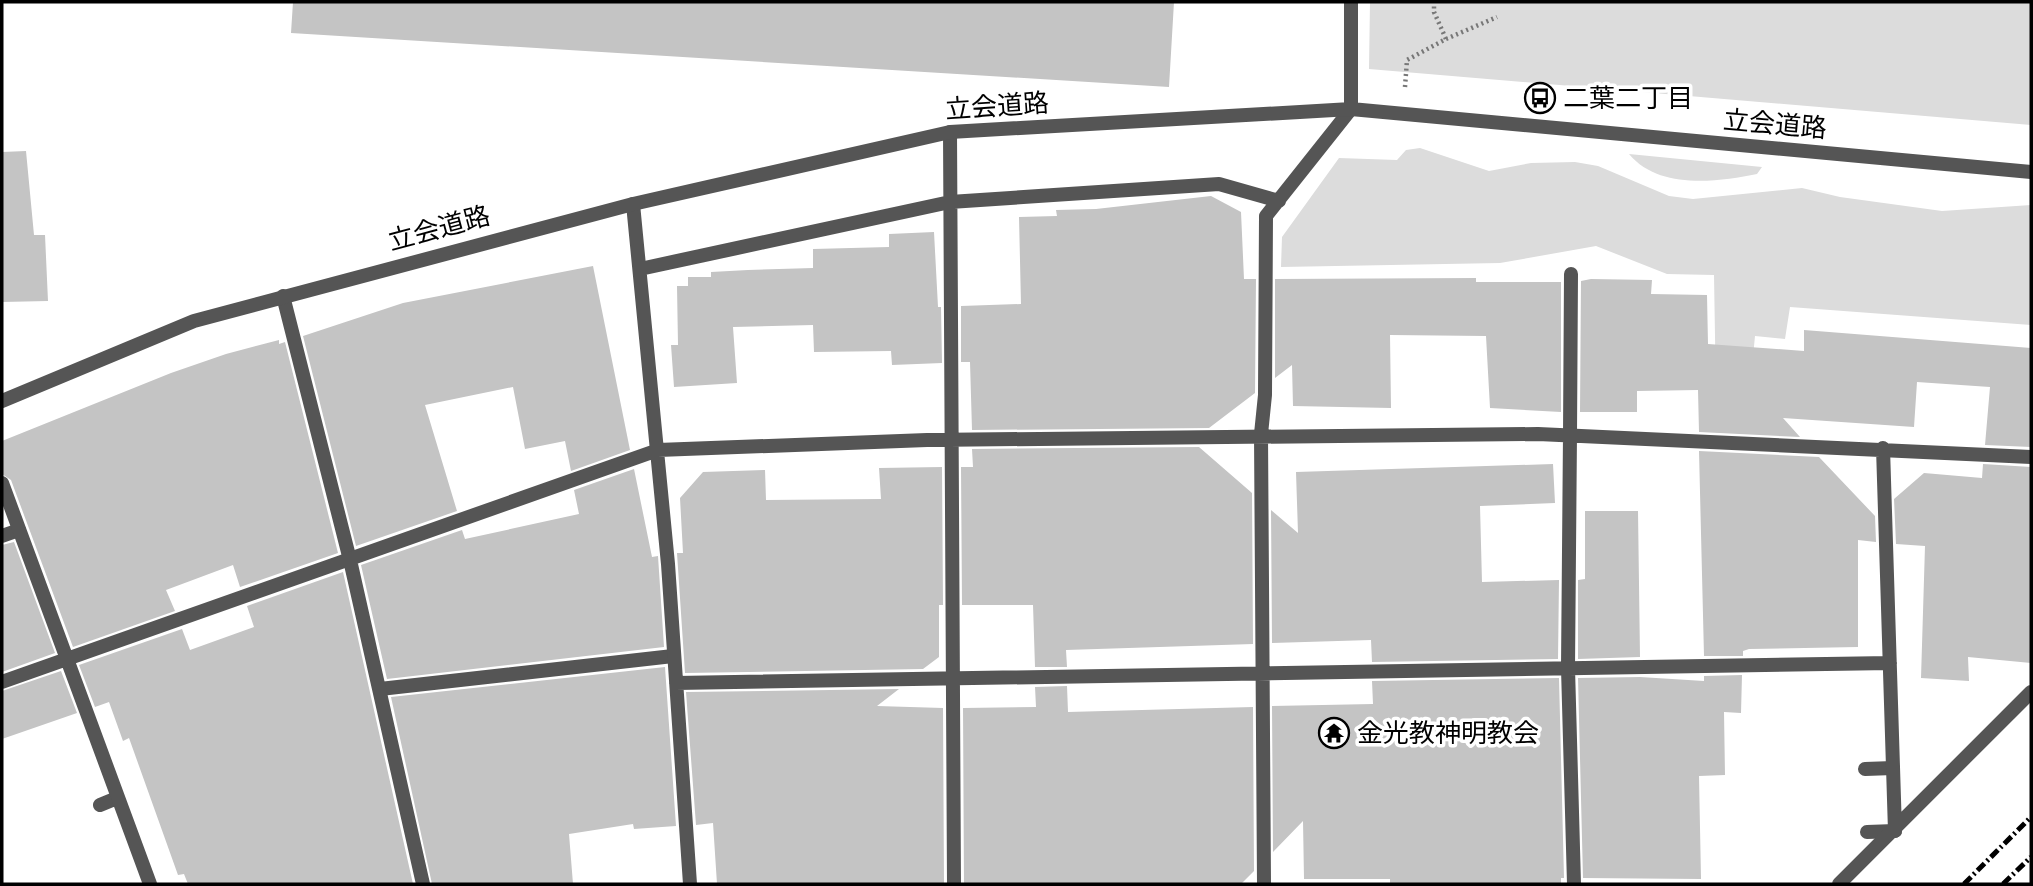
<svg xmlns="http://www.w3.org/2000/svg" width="2033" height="886" font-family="'Space Grotesk','Noto Sans JP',sans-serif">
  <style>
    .green { fill: #dcdcdc }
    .building { fill: #c4c4c4 }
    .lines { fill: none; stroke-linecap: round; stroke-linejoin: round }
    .path { stroke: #777; stroke-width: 4.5; stroke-dasharray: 2 3.5; stroke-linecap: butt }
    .service { stroke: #555; stroke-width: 14 }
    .minor { stroke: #555; stroke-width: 14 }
    .tertiary { stroke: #555; stroke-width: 14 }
    .rail { stroke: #000; stroke-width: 5; stroke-dasharray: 10 3.5 2 3.5; stroke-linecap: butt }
    .labels { text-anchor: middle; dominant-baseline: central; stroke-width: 7; stroke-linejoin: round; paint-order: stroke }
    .poi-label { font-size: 26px; fill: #000; stroke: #fff; text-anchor: start }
    .street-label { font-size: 26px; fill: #000; stroke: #fff }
  </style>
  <rect width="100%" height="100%" fill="#fff"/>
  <path class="green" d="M 1370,2 L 2031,2 L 2031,125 L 1369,69 Z
    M 1420,148 L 1489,171 L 1531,163 L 1575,162 L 1598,166 L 1669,196 L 1693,199 L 1802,188 L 1840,197 L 1942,211 L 2031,205 L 2031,325 L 1790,307 L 1785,339 L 1755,336 L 1749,398 L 1716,397 L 1714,275 L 1667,274 L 1596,246 L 1500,263 L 1281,267 L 1282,237 L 1339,158 L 1397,160 L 1406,150 Z
    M 1629,154 L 1762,167 L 1757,174 C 1717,182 1659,190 1629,154 Z"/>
  <path class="building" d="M 293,2 L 1174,2 L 1169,87 L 291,33 Z
    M 26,151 L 34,235 L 45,235 L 48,301 L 2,302 L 2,152 Z
    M 1211,196 L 1241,212 L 1244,279 L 1256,279 L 1255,393 L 1209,428 L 972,430 L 970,362 L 961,362 L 961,306 L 1021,304 L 1019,217 L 1057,216 L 1056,210 L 1096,209 Z
    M 934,232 L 938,307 L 941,307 L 942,363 L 892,365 L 891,351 L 814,352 L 813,325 L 733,327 L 737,383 L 674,387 L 671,345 L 678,345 L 677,286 L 688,286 L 688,277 L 711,277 L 711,272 L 748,270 L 813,268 L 813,249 L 889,247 L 889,234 Z
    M 593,266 L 630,450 L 571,471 L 565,441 L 525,449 L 513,387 L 425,405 L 457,511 L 356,546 L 303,336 L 403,303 Z
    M 1476,278 L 1476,282 L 1561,282 L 1561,412 L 1490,408 L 1486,336 L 1390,335 L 1391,408 L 1293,406 L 1292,365 L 1275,378 L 1275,279 Z
    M 1591,279 L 1652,280 L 1651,294 L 1707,295 L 1708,344 L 1804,351 L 1804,330 L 2031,348 L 2031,447 L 1985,445 L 1990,387 L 1917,382 L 1914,427 L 1783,418 L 1800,437 L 1699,432 L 1698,390 L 1637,391 L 1637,412 L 1580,412 L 1581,281 Z
    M 279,340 L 279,344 L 285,342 L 338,553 L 240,587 L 233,565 L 166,590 L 175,611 L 73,647 L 11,480 L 2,474 L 2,441 L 171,373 L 226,354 Z
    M 1199,447 L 1252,493 L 1253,644 L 1066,650 L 1067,667 L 1035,667 L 1033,605 L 962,605 L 961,467 L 973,467 L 972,449 Z
    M 1699,451 L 1819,457 L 1875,516 L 1876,542 L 1858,540 L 1858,647 L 1749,649 L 1743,651 L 1743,656 L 1704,656 Z
    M 1553,464 L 1555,503 L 1480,506 L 1482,582 L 1559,580 L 1558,659 L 1372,662 L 1371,640 L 1272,643 L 1271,510 L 1298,533 L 1296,472 Z
    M 1983,464 L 2031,467 L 2031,663 L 1968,657 L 1969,681 L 1921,678 L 1925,546 L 1896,544 L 1894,499 L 1924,473 L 1982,478 Z
    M 942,467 L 943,605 L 939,605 L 939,657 L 923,669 L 685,673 L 677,553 L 683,553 L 680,498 L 703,472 L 765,470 L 766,500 L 881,499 L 879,468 Z
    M 634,469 L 652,557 L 658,556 L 664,647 L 387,679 L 361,565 L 462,530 L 465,539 L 579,514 L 574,490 Z
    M 1585,511 L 1638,511 L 1640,657 L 1578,659 L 1578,580 L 1585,579 Z
    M 14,542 L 55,653 L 2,672 L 2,545 Z
    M 343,572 L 413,884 L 188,884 L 184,874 L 178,875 L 129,738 L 123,741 L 109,702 L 95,707 L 79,665 L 182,629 L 190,650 L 254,627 L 247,606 Z
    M 665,667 L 676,826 L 634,829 L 633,824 L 569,834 L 573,884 L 432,884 L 391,697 Z
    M 61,671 L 77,713 L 2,739 L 2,691 Z
    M 1742,675 L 1741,713 L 1724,712 L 1725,775 L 1699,776 L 1701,879 L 1583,878 L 1578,678 L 1640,677 L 1704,681 L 1704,676 Z
    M 1559,678 L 1564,878 L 1561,878 L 1561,884 L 1390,884 L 1390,879 L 1304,879 L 1303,821 L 1273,852 L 1272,706 L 1373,704 L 1372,681 Z
    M 1067,686 L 1068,712 L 1253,707 L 1254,871 L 1241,884 L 964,884 L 963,708 L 1036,707 L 1035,687 Z
    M 899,689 L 877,706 L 943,708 L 944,884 L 717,884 L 713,823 L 696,825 L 686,692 Z"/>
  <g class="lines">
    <path class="path" d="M 1446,39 L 1497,17
      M 1405,87 L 1407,60 L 1446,39 L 1434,12 L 1434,2"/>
    <path class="service" d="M 283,296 L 350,560
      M 1570,434 L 1571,274
      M 2,536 L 19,530
      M 380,689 L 673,656
      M 1865,769 L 1893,768
      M 100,805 L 117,798
      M 1867,832 L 1895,831"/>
    <path class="minor" d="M 950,132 L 954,884
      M 633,204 L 668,564 L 690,884
      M 640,269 L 950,202 L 1219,184 L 1279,201
      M 1570,434 L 1568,668 L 1574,884
      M 1883,448 L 1895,831
      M 2,483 L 150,884
      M 350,560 L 423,884
      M 2,682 L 658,450 L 927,440 L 1538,434 L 2031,457
      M 676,683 L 1890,663
      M 1264,884 L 1261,434 L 1265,395 L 1266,216 L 1351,109
      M 1839,884 L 2031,692"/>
    <path class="tertiary" d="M 1351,2 L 1351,109
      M 2,401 L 194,321 L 633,204 L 950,132 L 1351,109 L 2031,172"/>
    <path class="rail" d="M 1964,884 L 2031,817
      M 2003,884 L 2031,857"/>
  </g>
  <defs>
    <g id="bus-ring" transform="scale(1.575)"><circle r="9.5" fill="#fff" stroke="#000" stroke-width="1.5"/><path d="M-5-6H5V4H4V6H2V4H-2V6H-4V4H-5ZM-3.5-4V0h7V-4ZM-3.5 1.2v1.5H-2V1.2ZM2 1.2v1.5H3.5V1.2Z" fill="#000"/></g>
    <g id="temple-ring" transform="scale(1.575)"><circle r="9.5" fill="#fff" stroke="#000" stroke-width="1.5"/><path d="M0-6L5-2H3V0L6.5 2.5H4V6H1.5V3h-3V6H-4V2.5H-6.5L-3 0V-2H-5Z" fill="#000"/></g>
  </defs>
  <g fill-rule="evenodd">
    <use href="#bus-ring" x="1540" y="98"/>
    <use href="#temple-ring" x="1334" y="733"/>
  </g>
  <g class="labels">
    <g class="poi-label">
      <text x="1563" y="98">二葉二丁目</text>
      <text x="1357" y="733">金光教神明教会</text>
    </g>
    <g class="street-label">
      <text transform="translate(997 106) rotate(-4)">立会道路</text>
      <text transform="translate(1775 124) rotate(5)">立会道路</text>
      <text transform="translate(439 228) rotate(-15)">立会道路</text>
    </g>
  </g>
  <rect width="2033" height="886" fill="none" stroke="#000000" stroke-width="7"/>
</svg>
